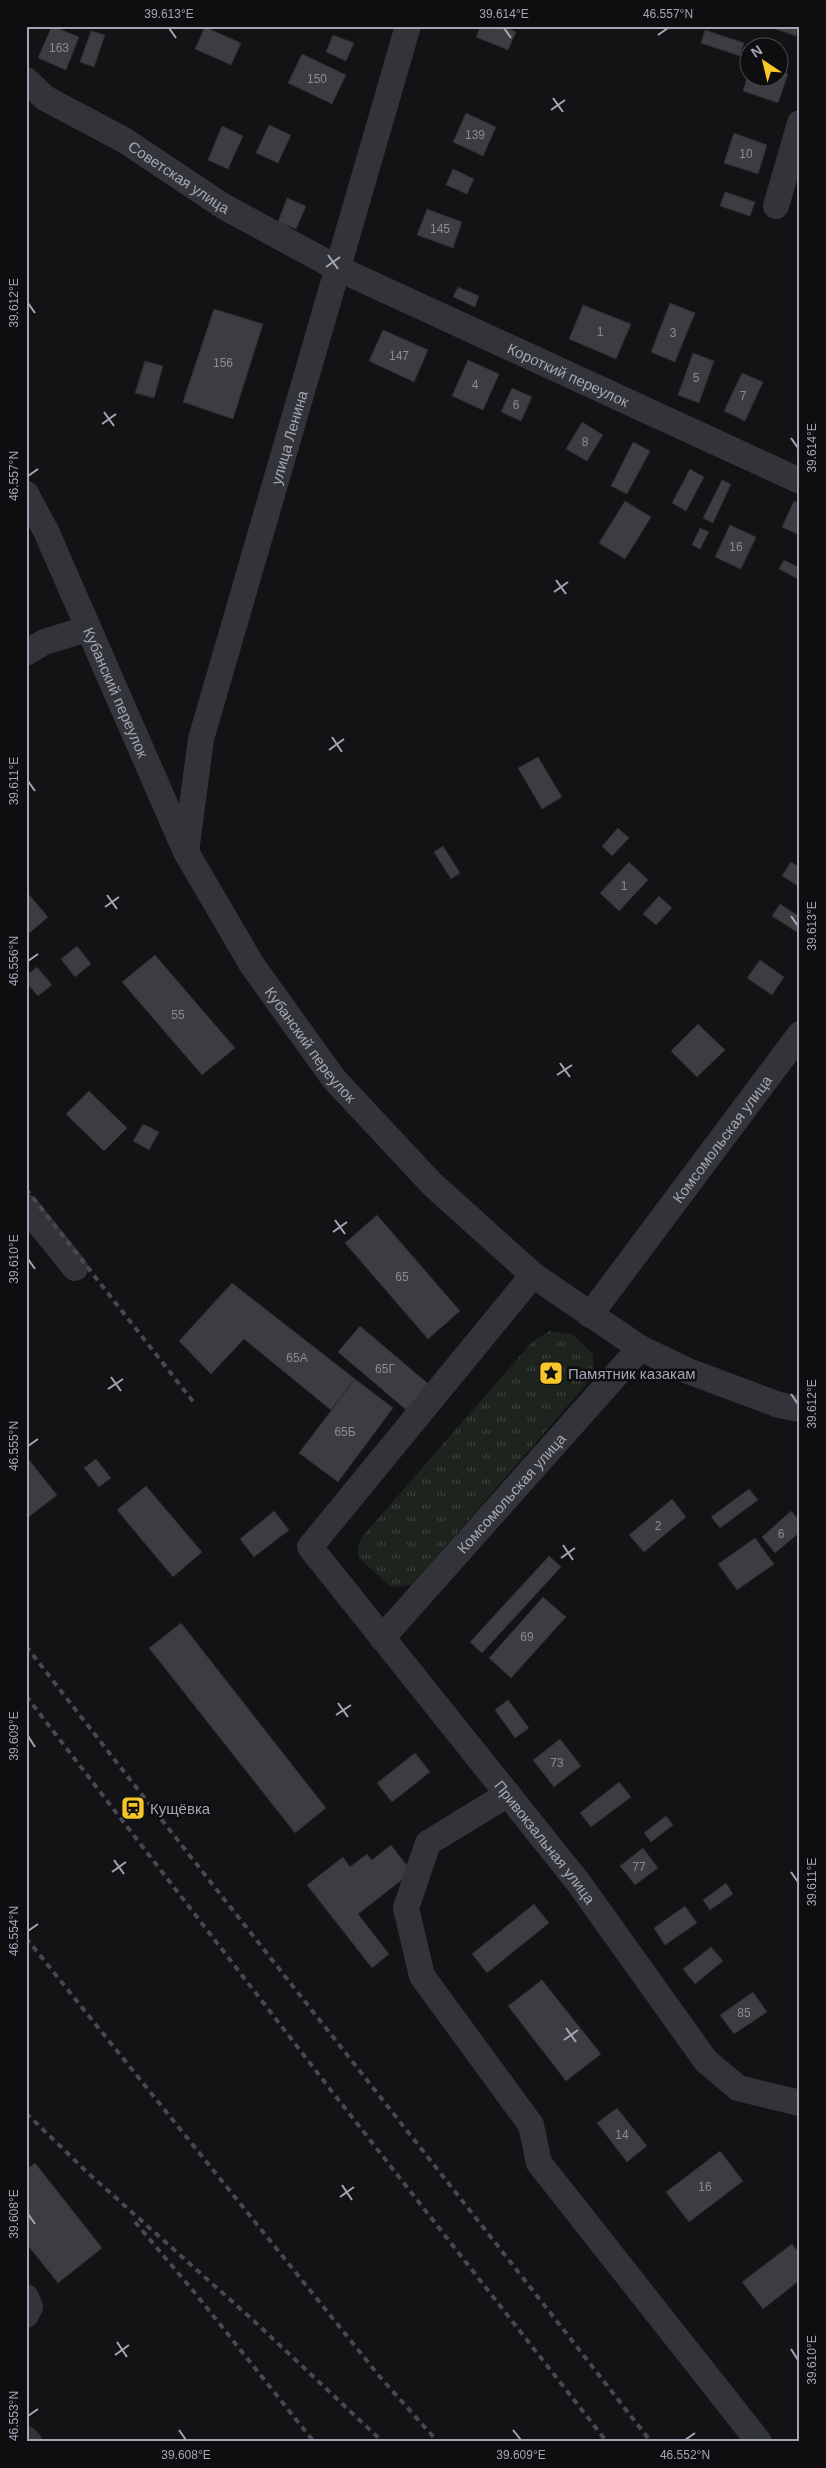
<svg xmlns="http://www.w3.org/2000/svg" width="826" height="2468" font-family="Arial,sans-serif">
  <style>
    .grass { fill: url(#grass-tufts) }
    .building { fill: #3c3c41; stroke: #2d2c30 }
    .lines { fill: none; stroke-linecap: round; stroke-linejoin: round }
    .minor { stroke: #333439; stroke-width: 26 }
    .rail { stroke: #484950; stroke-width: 4; stroke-dasharray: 6 5; stroke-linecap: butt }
    .ticks { fill: none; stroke: #a3a7b5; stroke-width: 2 }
    .labels { text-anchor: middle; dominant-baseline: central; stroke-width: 5; stroke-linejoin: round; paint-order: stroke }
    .number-label { font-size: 12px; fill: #898c98 }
    .street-label { font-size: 15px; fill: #a3a7b5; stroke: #0e0d0f }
    .poi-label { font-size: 15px; fill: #a3a7b5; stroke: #0e0d0f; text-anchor: start }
    .neatline { fill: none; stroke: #a3a7b5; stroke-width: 2 }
    .ticks-label { font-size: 12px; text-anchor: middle; fill: #a3a7b5 }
  </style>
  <defs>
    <pattern id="grass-tufts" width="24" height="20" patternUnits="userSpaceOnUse" patternTransform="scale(1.25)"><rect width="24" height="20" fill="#1d241e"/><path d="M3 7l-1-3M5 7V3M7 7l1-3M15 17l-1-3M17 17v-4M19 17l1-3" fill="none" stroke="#3b413c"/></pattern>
  </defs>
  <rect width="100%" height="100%" fill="#131214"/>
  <path class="grass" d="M 550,1331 L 572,1334 L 593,1354 L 594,1369 L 590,1380 L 412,1585 L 391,1587 L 358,1557 L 358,1546 L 362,1537 L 533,1341 Z"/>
  <path class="building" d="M 52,26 L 79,37 L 66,70 L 38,58 Z
    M 481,26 L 502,26 L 516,32 L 508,50 L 476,37 Z
    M 767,26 L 799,26 L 796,36 Z
    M 205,27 L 241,43 L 231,65 L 195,49 Z
    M 705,30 L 744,43 L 740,56 L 701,43 Z
    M 91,31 L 105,35 L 94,67 L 80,62 Z
    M 333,35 L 354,43 L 346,61 L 326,52 Z
    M 302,54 L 346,75 L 332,104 L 288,83 Z
    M 778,71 L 788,74 L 778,103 L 743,91 L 748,75 L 748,78 L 778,78 Z
    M 466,113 L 496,127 L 483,156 L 453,142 Z
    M 269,125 L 291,135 L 278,163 L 256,153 Z
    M 222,126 L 243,136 L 228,169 L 208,160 Z
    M 734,133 L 767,145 L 758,174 L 724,163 Z
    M 453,169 L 474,179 L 467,194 L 446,185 Z
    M 725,192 L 755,202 L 750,216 L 720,206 Z
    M 287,198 L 306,206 L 296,229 L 278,222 Z
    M 427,209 L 462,222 L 453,248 L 417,235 Z
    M 458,287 L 479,296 L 475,307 L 453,297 Z
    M 670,303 L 695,313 L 675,362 L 651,352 Z
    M 583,305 L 631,324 L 616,359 L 569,339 Z
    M 214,309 L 263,324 L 233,419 L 183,402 Z
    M 383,330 L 428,350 L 414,382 L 369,361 Z
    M 693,353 L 714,361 L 699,403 L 678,395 Z
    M 468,360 L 499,374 L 483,410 L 452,396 Z
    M 145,361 L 163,366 L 154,398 L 135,393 Z
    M 742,373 L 763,382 L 745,421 L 724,411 Z
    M 512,388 L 532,397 L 521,421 L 501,412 Z
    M 582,422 L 603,435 L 587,461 L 566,449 Z
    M 633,442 L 650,451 L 627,494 L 611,486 Z
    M 690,469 L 704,477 L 686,511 L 672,503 Z
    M 722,480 L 731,484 L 713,523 L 703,518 Z
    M 625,501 L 651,517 L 625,559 L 599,543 Z
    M 794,501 L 800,504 L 800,528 L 797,534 L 782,527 Z
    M 730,525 L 756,537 L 741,569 L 715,557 Z
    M 700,528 L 709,532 L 700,549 L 692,545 Z
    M 784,560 L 800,568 L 800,580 L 779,569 Z
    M 538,757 L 562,797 L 542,809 L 518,768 Z
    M 618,828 L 629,838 L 612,856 L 602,846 Z
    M 443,846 L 460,873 L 451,879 L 434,852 Z
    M 629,862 L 648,880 L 619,911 L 600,893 Z
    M 791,862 L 800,868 L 800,887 L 782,876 Z
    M 26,891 L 48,917 L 26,936 Z
    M 659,896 L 672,908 L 656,925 L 643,914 Z
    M 780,904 L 800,917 L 800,934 L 772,916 Z
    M 77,946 L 91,964 L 75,977 L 61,959 Z
    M 155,955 L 235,1048 L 202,1075 L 122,982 Z
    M 760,960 L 784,977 L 772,995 L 747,978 Z
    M 37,967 L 52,985 L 38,996 L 26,982 L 26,976 Z
    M 698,1024 L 725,1050 L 697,1077 L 671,1051 Z
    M 89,1091 L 127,1128 L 104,1151 L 66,1114 Z
    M 143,1124 L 159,1132 L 149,1150 L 133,1141 Z
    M 377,1215 L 460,1311 L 428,1339 L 345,1243 Z
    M 232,1283 L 355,1379 L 331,1410 L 244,1339 L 211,1374 L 179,1341 Z
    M 360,1326 L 432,1387 L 410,1413 L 338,1352 Z
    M 355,1379 L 393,1408 L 338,1482 L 299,1453 Z
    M 96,1459 L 111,1478 L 99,1487 L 84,1468 Z
    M 29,1460 L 57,1495 L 26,1519 L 26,1462 Z
    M 146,1486 L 202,1552 L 173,1577 L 117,1510 Z
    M 749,1489 L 758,1500 L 720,1528 L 711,1517 Z
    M 672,1499 L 686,1517 L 644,1552 L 629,1535 Z
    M 274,1511 L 289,1530 L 254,1557 L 240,1539 Z
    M 791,1511 L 800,1521 L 800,1532 L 775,1553 L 762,1537 Z
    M 755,1538 L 774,1564 L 737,1590 L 718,1564 Z
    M 549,1556 L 561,1567 L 482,1653 L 470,1642 Z
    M 543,1597 L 566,1617 L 511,1678 L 489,1658 Z
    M 181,1623 L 326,1808 L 295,1833 L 149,1648 Z
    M 508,1700 L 529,1728 L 515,1738 L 495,1710 Z
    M 560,1739 L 581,1766 L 554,1787 L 533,1760 Z
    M 415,1753 L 430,1772 L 392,1802 L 377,1783 Z
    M 619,1782 L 631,1797 L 591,1827 L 580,1813 Z
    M 666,1816 L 673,1825 L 651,1842 L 644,1833 Z
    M 391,1845 L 412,1872 L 358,1914 L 389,1954 L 372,1968 L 307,1885 L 343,1857 L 350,1867 L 367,1854 L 372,1860 Z
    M 643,1848 L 658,1868 L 635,1885 L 620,1866 Z
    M 726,1883 L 733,1894 L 710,1910 L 703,1900 Z
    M 534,1904 L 549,1923 L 487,1973 L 472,1954 Z
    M 685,1906 L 697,1923 L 665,1945 L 654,1928 Z
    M 711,1947 L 723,1961 L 695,1984 L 683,1969 Z
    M 542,1980 L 601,2054 L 566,2081 L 508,2006 Z
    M 753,1992 L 767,2012 L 734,2034 L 720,2015 Z
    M 617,2108 L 647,2146 L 627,2162 L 597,2123 Z
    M 720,2151 L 743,2181 L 689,2222 L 666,2192 Z
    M 35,2163 L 102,2248 L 58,2283 L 26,2243 L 26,2170 Z
    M 792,2244 L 800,2254 L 800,2280 L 763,2309 L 742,2282 Z"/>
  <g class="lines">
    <g class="minor">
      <path id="s1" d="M 26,80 L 45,98 L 124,140 L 223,206 L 337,268 L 800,481"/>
      <path d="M 776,206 L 800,123"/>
      <path id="s2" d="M 26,494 L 46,531 L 186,852 L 252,965 L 334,1079 L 432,1184 L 533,1275 L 640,1348 L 688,1371 L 779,1405 L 800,1409"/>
      <path d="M 26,653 L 44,642 L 87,629"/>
      <path id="s3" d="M 186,852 L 201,739 L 408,26"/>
      <path d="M 26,1207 L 75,1268"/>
      <path id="s4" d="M 533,1275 L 310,1547 L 578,1882 L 706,2061 L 738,2088 L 800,2103"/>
      <path id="s5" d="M 590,1315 L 800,1034"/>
      <path id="s6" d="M 382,1638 L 640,1348"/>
      <path d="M 508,1794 L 428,1843 L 406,1908 L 422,1976 L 531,2125 L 539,2163 L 759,2442"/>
      <path d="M 26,2297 L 30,2307 L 26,2315"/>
      <path d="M 26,2439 L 29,2442"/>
    </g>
    <path class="rail" d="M 26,1189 L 195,1404
      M 26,1646 C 233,1913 444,2175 651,2442
      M 26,1696 L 330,2089 L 607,2442
      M 26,1938 L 380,2377 L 438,2442
      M 26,2113 L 88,2173 L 254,2321 L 383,2442
      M 135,2222 L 195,2293 L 314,2442"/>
  </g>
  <path class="ticks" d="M 169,28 L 176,38M 504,28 L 511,38M 658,35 L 668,28M 553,98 L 563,112M 551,110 L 565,100M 328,255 L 338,269M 326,267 L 340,257M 28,303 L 35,313M 104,412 L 114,426M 102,424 L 116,414M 791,438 L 798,448M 28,476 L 38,469M 556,580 L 566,594M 554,592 L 568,582M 332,737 L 342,752M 329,750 L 344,739M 28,781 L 35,791M 107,895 L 117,909M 105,907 L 119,897M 791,916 L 798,926M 28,961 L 38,954M 560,1063 L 570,1077M 557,1075 L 572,1065M 335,1220 L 345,1234M 333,1232 L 347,1222M 28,1259 L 35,1269M 111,1377 L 121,1391M 108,1389 L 123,1379M 791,1394 L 798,1404M 28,1446 L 38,1439M 563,1545 L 573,1560M 561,1558 L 575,1548M 338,1703 L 348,1717M 336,1715 L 351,1705M 28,1736 L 35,1747M 114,1860 L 124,1874M 112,1872 L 126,1862M 791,1872 L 798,1882M 28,1931 L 38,1924M 566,2028 L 576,2042M 564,2040 L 578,2030M 342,2185 L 352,2200M 340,2197 L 354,2187M 28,2214 L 35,2224M 117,2342 L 127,2357M 791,2349 L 798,2360M 115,2355 L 129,2345M 28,2416 L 38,2409M 179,2430 L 186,2440M 513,2430 L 521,2440M 685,2440 L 695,2433"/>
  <defs>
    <g id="sight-square" transform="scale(1.25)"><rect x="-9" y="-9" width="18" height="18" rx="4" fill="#f7c728" stroke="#0e0d0f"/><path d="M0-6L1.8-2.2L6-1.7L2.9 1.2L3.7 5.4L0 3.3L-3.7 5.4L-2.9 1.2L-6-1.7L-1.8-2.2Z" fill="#111"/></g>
    <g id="station-square" transform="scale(1.25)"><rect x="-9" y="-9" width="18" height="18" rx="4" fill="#f7c728" stroke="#0e0d0f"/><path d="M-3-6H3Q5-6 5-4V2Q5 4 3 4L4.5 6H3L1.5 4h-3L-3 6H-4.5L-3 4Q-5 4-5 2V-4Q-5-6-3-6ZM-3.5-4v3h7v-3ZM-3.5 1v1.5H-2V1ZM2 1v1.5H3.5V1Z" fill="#111"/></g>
  </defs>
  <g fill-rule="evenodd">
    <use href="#sight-square" x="551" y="1373"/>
    <use href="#station-square" x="133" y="1808"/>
  </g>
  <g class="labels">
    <g class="number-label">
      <text x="59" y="48">163</text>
      <text x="317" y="79">150</text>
      <text x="475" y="135">139</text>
      <text x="746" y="154">10</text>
      <text x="440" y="229">145</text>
      <text x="600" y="332">1</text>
      <text x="673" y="333">3</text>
      <text x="399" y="356">147</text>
      <text x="223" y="363">156</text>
      <text x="696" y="378">5</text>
      <text x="475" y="385">4</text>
      <text x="743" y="396">7</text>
      <text x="516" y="405">6</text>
      <text x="585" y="442">8</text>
      <text x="736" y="547">16</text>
      <text x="624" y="886">1</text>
      <text x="178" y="1015">55</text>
      <text x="402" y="1277">65</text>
      <text x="297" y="1358">65А</text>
      <text x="385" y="1369">65Г</text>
      <text x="345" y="1432">65Б</text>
      <text x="658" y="1526">2</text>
      <text x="781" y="1534">6</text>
      <text x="527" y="1637">69</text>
      <text x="557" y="1763">73</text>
      <text x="639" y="1867">77</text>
      <text x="744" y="2013">85</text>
      <text x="622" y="2135">14</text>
      <text x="705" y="2187">16</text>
    </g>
    <g class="street-label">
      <text stroke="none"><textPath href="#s1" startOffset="182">Советская улица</textPath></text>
      <text stroke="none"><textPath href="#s1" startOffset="619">Короткий переулок</textPath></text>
      <text stroke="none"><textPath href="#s3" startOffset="428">улица Ленина</textPath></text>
      <text stroke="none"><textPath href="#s2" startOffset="218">Кубанский переулок</textPath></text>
      <text stroke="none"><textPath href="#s2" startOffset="622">Кубанский переулок</textPath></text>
      <text stroke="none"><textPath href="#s5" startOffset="220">Комсомольская улица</textPath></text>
      <text stroke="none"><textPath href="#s6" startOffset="194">Комсомольская улица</textPath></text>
      <text stroke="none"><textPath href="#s4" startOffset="729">Привокзальная улица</textPath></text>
    </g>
    <g class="poi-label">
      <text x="568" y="1373">Памятник казакам</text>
      <text x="150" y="1808">Кущёвка</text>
    </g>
  </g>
  <rect width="826" height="2468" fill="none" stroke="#0e0d0f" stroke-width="55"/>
  <g transform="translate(764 62) rotate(325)"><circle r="24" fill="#0e0d0f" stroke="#4a4b51"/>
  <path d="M0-4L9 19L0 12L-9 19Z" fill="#f7c728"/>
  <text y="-8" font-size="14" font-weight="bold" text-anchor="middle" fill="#a3a7b5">N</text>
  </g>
  <rect x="28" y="28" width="770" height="2412" class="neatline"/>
  <g class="ticks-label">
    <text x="169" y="18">39.613°E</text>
    <text x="504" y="18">39.614°E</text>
    <text x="668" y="18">46.557°N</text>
    <text transform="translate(14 303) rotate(-90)" y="4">39.612°E</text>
    <text transform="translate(812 448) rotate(-90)" y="4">39.614°E</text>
    <text transform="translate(14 476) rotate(-90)" y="4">46.557°N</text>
    <text transform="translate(14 781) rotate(-90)" y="4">39.611°E</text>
    <text transform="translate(812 926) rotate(-90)" y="4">39.613°E</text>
    <text transform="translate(14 961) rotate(-90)" y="4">46.556°N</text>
    <text transform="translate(14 1259) rotate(-90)" y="4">39.610°E</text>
    <text transform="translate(812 1404) rotate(-90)" y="4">39.612°E</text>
    <text transform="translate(14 1446) rotate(-90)" y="4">46.555°N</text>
    <text transform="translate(14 1736) rotate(-90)" y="4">39.609°E</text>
    <text transform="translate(812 1882) rotate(-90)" y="4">39.611°E</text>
    <text transform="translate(14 1931) rotate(-90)" y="4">46.554°N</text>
    <text transform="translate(14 2214) rotate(-90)" y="4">39.608°E</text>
    <text transform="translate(812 2360) rotate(-90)" y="4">39.610°E</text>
    <text transform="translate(14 2416) rotate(-90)" y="4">46.553°N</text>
    <text x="186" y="2459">39.608°E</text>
    <text x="521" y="2459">39.609°E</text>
    <text x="685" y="2459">46.552°N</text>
  </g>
</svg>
